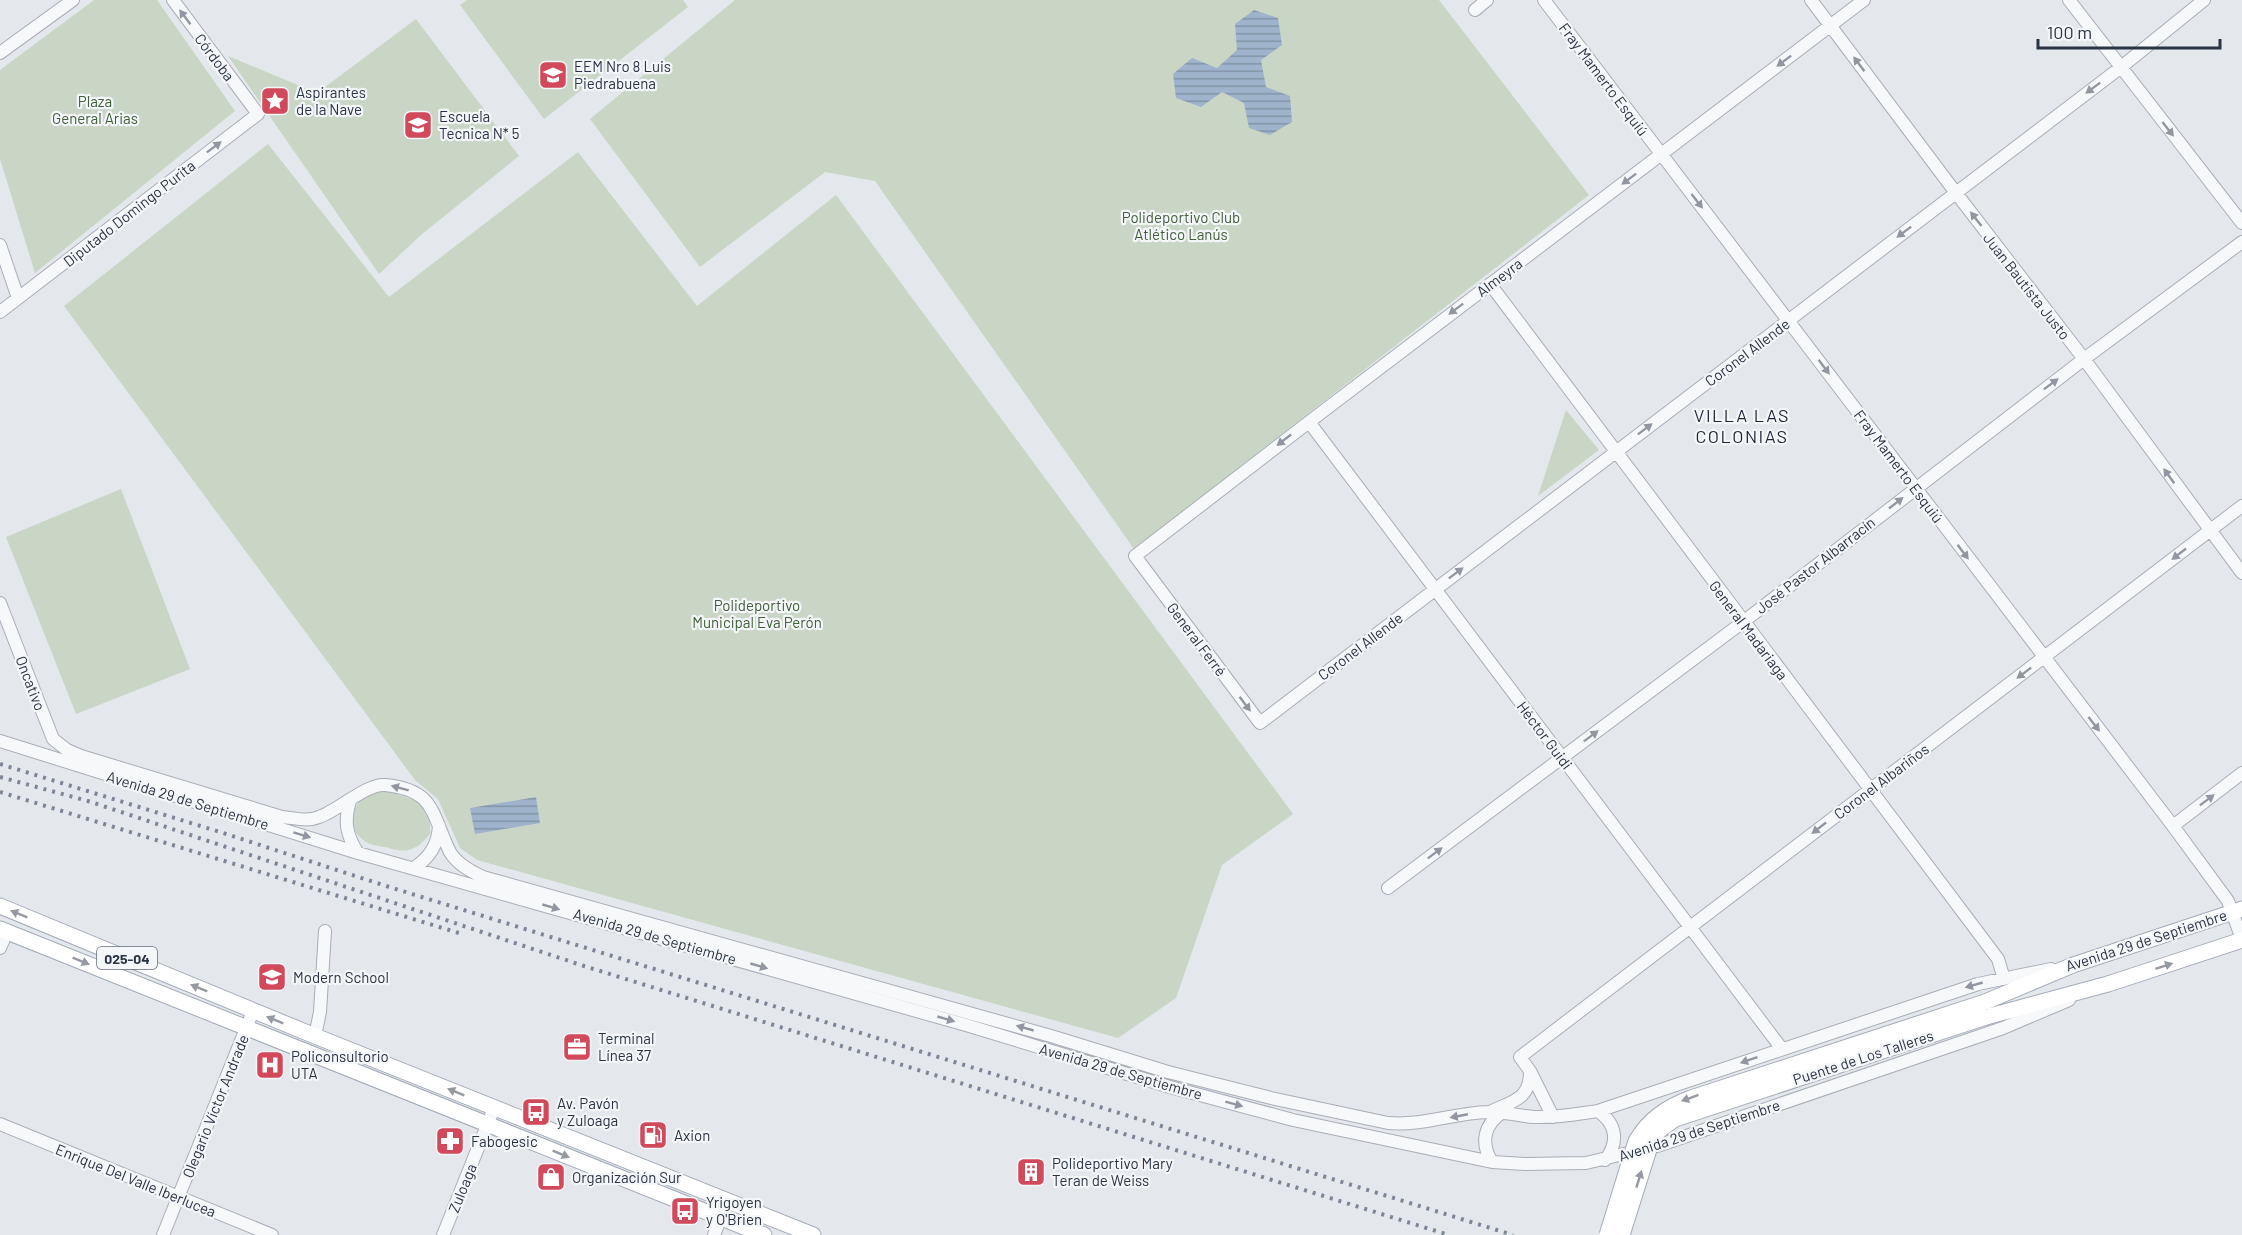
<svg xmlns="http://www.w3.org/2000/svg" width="2242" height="1235" font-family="Barlow,sans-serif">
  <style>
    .green { fill: #c9d6c5 }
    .water { fill: url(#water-rules) }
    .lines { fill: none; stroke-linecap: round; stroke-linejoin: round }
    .minor-casing { stroke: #a9aeb7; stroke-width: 14 }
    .major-casing { stroke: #a3abb8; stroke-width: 17 }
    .minor { stroke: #f7f8fa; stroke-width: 12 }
    .major { stroke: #fff; stroke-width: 15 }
    .rail { stroke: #7d8696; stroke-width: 4; stroke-dasharray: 3 6; stroke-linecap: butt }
    .major-bridge-casing { stroke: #a3abb8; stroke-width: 17; stroke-linecap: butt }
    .major-bridge { stroke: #fff; stroke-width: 15 }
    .oneway { fill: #9196a0 }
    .oneway2 { fill: #959aa2 }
    .labels { text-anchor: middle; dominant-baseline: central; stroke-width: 4.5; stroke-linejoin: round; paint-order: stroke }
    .shield { fill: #f4f6f9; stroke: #676e7b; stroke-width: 1.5 }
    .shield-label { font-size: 14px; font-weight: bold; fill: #2b3445 }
    .street-label { font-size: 15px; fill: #2b3445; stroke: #f4f6f9 }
    .poi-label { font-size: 15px; fill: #2b3445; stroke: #f4f6f9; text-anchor: start }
    .park-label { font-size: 15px; fill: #3f6138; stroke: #f4f6f9 }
    .quarter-label { font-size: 18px; letter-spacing: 1.5px; fill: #1d2536; stroke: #f4f6f9 }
  </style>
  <defs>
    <pattern id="water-rules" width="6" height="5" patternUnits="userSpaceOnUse" patternTransform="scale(1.5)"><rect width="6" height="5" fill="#9fb4cc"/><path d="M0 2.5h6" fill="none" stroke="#8293a7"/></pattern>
  </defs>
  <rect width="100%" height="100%" fill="#e4e7ec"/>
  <path class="green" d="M 94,0 L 157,0 L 235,111 L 35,273 L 0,159 L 0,70 Z
    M 467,0 L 683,0 L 688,7 L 544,119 L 460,5 Z
    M 735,0 L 1439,0 L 1589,195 L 1134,549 L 875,181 L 825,172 L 700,267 L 590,119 Z
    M 416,19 L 519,156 L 421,235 L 379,274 L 228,56 L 317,93 Z
    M 268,144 L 389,297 L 578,152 L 697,306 L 836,195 L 1293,814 L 1222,865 L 1176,998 L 1118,1038 L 477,860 L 460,848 L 438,799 L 415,780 L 64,306 Z
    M 1566,410 L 1599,450 L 1538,496 Z
    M 121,489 L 190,669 L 76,714 L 6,537 Z
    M 381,791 L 395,793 L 422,803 L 430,818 L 430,834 C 426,838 421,845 416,847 C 408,852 397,851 389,848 C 382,846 372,846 366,842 C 340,826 354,794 381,791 Z"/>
  <path class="water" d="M 1254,10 L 1278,18 L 1282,45 L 1261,60 L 1266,87 L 1290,96 L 1292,122 L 1270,135 L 1249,128 L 1244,103 L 1222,92 L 1201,107 L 1176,98 L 1173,74 L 1192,58 L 1217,68 L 1237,50 L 1235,24 Z
    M 536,797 L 540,823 L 475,834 L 470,808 Z"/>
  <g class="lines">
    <g class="minor-casing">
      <path id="minor" d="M 1544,0 L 2173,826 L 2228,901 L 2242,939
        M 1811,0 L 1956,193 L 2084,359 L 2242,573
        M 1864,0 L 1309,422 L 1135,556 L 1260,723 L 2120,68 L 2204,0
        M 2069,0 L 2242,223
        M 1475,10 L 1487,0
        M 0,53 L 73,0
        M 0,245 L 18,298
        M 1490,284 L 1998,959 L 2004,979
        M 0,312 L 258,114 L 173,0
        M 1309,422 L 1782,1049
        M 0,603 L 53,739
        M 53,739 L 67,750 L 81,756 L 282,817 C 295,818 307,822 319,817 C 337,811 368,783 385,785 C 436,790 431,814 450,852 C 457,864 470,871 483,877 L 1051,1036 L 1168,1072 L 1271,1098 L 1388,1123 C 1425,1126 1453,1113 1488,1112 C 1504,1111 1519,1116 1534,1117 C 1556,1118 1577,1114 1598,1111 L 1978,984 L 2051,969
        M 0,741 L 358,853 L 966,1025 L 1170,1087 L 1293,1120 L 1492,1162 L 1525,1164 L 1586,1163 L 1657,1146 L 2003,1028 L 2069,1000
        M 350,801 C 344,821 346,835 358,853
        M 2173,826 L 2242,773
        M 414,868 C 430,857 438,845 439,825
        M 1388,888 L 1743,622 L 2084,359 L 2242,242
        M 0,948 L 7,932
        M 315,1036 L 320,1012 L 325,931
        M 1492,1111 C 1513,1101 1530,1099 1530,1072
        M 1598,1111 C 1617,1124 1619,1143 1605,1160
        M 1553,1117 L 1530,1071 L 1520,1057 L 2242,506
        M 0,1124 L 272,1235
        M 1492,1162 C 1480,1143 1484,1124 1503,1112
        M 163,1235 L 253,1011
        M 443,1235 L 494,1108
        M 714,1235 L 728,1200"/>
    </g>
    <g class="major-casing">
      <path id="major" d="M 0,906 L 315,1036 L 813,1235
        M 0,929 L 764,1235
        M 1985,1002 L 2073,965 L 2242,909
        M 1986,1017 L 2108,984 L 2242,940"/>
    </g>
    <use href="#minor" class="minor"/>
    <use href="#major" class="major"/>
    <path class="rail" d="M 0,764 L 220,832 L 383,885 L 1513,1235
      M 0,777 L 88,801 L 584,966 L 1449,1235
      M 0,792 L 462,934"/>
    <g class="major-bridge-casing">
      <path id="major-bridge" d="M 1607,1235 L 1636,1141 C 1649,1119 1667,1107 1691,1098 L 1985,1002
        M 1622,1235 L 1652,1140 L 1660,1130 L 1675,1119 L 1986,1017"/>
    </g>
    <use href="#major-bridge" class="major-bridge"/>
  </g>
  <defs><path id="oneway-solid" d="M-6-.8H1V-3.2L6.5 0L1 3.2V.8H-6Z" transform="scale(1.5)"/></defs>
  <g class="oneway">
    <use href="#oneway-solid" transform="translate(185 17) rotate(-127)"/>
    <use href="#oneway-solid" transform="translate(1784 61) rotate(143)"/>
    <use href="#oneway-solid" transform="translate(1859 64) rotate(-127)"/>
    <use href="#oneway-solid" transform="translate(2093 88) rotate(143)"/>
    <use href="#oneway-solid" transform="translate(2168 129) rotate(52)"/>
    <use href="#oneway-solid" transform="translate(214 147) rotate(-37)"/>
    <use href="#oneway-solid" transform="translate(1629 179) rotate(143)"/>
    <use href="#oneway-solid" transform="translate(1697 201) rotate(52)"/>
    <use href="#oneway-solid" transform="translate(1976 219) rotate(-128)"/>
    <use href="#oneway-solid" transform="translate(1904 232) rotate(143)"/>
    <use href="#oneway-solid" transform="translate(1456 309) rotate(143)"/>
    <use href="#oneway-solid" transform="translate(1824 367) rotate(53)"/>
    <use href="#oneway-solid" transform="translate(2051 384) rotate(-37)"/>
    <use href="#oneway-solid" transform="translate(1645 429) rotate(-37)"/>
    <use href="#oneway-solid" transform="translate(1284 440) rotate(142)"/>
    <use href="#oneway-solid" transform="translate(2169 476) rotate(-126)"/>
    <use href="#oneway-solid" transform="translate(1896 503) rotate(-38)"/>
    <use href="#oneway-solid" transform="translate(1963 552) rotate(53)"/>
    <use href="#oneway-solid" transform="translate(2179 554) rotate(142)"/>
    <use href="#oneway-solid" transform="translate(1456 573) rotate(-37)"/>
    <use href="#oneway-solid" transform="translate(2024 673) rotate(143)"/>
    <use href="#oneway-solid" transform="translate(1245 704) rotate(53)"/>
    <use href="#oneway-solid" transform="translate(2094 724) rotate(52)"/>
    <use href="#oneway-solid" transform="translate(1591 736) rotate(-37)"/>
    <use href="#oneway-solid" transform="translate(400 788) rotate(-165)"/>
    <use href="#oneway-solid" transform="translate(2207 800) rotate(-37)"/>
    <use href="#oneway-solid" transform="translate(1819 828) rotate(142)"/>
    <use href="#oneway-solid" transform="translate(302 835) rotate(17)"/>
    <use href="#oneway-solid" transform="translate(1435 853) rotate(-37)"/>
    <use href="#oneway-solid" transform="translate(551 907) rotate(16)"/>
    <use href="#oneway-solid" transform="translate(759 966) rotate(16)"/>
    <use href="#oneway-solid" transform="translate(1974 985) rotate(164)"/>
    <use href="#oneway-solid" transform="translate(946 1019) rotate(16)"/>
    <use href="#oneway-solid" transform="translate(1025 1028) rotate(-164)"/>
    <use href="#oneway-solid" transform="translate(1749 1060) rotate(161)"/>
    <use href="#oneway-solid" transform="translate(1234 1104) rotate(15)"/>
    <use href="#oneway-solid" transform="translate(1459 1116) rotate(169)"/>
  </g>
  <g class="oneway2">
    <use href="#oneway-solid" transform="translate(19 914) rotate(-158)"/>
    <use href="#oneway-solid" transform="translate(81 961) rotate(22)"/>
    <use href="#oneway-solid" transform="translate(2164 966) rotate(-18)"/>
    <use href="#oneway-solid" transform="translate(199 988) rotate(-158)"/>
    <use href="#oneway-solid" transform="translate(275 1020) rotate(-158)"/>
    <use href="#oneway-solid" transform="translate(456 1092) rotate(-158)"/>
    <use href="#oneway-solid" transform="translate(1690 1098) rotate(160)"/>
    <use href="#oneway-solid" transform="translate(561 1154) rotate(22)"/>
    <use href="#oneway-solid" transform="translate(1639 1179) rotate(-73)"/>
  </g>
  <defs>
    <g id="school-square" transform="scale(1.5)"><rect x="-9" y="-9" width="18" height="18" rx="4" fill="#d1495b" stroke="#f4f6f9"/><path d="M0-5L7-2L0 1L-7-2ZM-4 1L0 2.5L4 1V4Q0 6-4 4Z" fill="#fff"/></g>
    <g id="sight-square" transform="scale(1.5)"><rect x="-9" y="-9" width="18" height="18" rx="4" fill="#d1495b" stroke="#f4f6f9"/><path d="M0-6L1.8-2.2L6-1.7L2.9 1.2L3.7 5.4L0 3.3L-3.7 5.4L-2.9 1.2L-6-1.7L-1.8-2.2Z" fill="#fff"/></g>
    <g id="office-square" transform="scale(1.5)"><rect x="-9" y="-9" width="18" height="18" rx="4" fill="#d1495b" stroke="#f4f6f9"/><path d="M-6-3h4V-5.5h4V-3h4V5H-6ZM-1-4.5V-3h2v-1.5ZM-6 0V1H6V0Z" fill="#fff"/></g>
    <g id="hospital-square" transform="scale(1.5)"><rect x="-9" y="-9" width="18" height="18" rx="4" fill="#d1495b" stroke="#f4f6f9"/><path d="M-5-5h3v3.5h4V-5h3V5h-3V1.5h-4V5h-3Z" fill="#fff"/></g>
    <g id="bus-square" transform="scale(1.5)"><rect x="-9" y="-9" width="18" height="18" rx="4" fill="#d1495b" stroke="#f4f6f9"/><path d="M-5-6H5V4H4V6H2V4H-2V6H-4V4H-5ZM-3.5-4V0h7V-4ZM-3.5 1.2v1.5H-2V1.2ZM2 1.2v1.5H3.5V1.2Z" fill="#fff"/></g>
    <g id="fuel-square" transform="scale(1.5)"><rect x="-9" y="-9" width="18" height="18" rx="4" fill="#d1495b" stroke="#f4f6f9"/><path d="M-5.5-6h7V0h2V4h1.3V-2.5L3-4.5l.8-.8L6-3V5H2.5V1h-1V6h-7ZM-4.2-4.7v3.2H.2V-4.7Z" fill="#fff"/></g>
    <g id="pharmacy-square" transform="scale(1.5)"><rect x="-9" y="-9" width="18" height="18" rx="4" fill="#d1495b" stroke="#f4f6f9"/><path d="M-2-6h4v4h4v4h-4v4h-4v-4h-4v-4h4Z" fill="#fff"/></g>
    <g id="building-square" transform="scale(1.5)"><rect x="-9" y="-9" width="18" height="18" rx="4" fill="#d1495b" stroke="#f4f6f9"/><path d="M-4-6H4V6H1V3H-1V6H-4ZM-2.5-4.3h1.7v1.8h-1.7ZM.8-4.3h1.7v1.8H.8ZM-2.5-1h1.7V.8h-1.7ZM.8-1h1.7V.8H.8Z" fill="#fff"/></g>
    <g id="shop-square" transform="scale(1.5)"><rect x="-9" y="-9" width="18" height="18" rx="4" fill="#d1495b" stroke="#f4f6f9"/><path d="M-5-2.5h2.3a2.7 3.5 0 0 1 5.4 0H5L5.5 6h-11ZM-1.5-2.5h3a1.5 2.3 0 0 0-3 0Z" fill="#fff"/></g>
  </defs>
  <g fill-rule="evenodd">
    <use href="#school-square" x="553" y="75"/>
    <use href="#sight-square" x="275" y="101"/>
    <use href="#school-square" x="418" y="125"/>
    <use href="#school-square" x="272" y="977"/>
    <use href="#office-square" x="577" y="1047"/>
    <use href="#hospital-square" x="270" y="1065"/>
    <use href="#bus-square" x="536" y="1112"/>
    <use href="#fuel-square" x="653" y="1135"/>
    <use href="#pharmacy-square" x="450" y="1141"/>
    <use href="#building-square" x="1031" y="1172"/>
    <use href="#shop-square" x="551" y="1177"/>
    <use href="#bus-square" x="685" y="1211"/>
  </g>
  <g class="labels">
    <rect class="shield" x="97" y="947" width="60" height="22" rx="4.5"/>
    <g class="shield-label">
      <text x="127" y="958">025-04</text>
    </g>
    <g class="street-label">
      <text transform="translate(215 57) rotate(53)">Córdoba</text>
      <text transform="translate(1604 79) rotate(53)">Fray Mamerto Esquiú</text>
      <text transform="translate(129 213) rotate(-38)">Diputado Domingo Purita</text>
      <text transform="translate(1499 277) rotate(-37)">Almeyra</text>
      <text transform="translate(2027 286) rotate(52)">Juan Bautista Justo</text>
      <text transform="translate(1747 352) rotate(-37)">Coronel Allende</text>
      <text transform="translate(1899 466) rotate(53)">Fray Mamerto Esquiú</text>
      <text transform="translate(1815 565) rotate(-38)">José Pastor Albarracín</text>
      <text transform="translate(1749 630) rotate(53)">General Madariaga</text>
      <text transform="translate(1197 639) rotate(53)">General Ferré</text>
      <text transform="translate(1360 646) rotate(-37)">Coronel Allende</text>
      <text transform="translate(31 683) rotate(69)">Oncativo</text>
      <text transform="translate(1545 735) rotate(53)">Héctor Guidi</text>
      <text transform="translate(1881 781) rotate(-37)">Coronel Albariños</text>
      <text transform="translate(188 800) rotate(17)">Avenida 29 de Septiembre</text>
      <text transform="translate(655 936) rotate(16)">Avenida 29 de Septiembre</text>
      <text transform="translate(2146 940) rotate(-18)">Avenida 29 de Septiembre</text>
      <text transform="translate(1863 1057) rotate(-18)">Puente de Los Talleres</text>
      <text transform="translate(1121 1071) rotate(16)">Avenida 29 de Septiembre</text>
      <text transform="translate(215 1106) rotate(-68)">Olegario Víctor Andrade</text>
      <text transform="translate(1699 1130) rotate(-18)">Avenida 29 de Septiembre</text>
      <text transform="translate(136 1180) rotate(22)">Enrique Del Valle Iberlucea</text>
      <text transform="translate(462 1188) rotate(-68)">Zuloaga</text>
    </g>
    <g class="poi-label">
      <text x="574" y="66">EEM Nro 8 Luis<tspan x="574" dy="17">Piedrabuena</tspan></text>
      <text x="296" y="92">Aspirantes<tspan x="296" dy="17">de la Nave</tspan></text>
      <text x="439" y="116">Escuela<tspan x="439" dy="17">Tecnica N* 5</tspan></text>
      <text x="293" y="977">Modern School</text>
      <text x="598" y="1038">Terminal<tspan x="598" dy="17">Línea 37</tspan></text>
      <text x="291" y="1056">Policonsultorio<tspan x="291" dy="17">UTA</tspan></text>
      <text x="557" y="1103">Av. Pavón<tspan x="557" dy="17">y Zuloaga</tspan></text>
      <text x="674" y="1135">Axion</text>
      <text x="471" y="1141">Fabogesic</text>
      <text x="1052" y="1163">Polideportivo Mary<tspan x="1052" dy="17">Teran de Weiss</tspan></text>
      <text x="572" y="1177">Organización Sur</text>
      <text x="706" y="1202">Yrigoyen<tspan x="706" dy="17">y O'Brien</tspan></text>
    </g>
    <g class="park-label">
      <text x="95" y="101">Plaza<tspan x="95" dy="17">General Arias</tspan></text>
      <text x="1181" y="217">Polideportivo Club<tspan x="1181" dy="17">Atlético Lanús</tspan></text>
      <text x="757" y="605">Polideportivo<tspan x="757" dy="17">Municipal Eva Perón</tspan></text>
    </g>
    <g class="quarter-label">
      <text x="1742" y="415">VILLA LAS<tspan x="1742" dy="21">COLONIAS</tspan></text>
    </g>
  </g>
  <path d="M2038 39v9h182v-9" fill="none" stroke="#2b3445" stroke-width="3"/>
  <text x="2047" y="39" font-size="18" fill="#2b3445" stroke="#f4f6f9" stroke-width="4.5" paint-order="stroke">100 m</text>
</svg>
